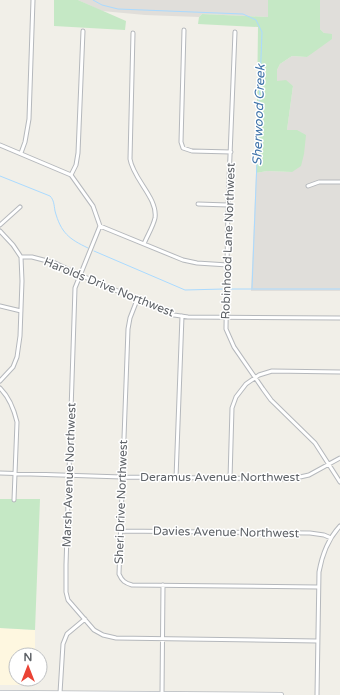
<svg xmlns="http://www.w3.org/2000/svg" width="340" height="695" font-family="'Varela Round',sans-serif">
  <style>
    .commercial { fill: #fef7e0 }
    .industrial { fill: #e0deda }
    .green { fill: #c5e8c5 }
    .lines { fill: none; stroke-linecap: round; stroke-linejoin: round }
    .stream { stroke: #aadaff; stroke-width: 1 }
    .minor-casing { stroke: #b5b8bc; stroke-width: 5 }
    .secondary-casing { stroke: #b6babf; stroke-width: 6 }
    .minor { stroke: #fff; stroke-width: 3 }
    .secondary { stroke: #fff; stroke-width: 4.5 }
    .labels { text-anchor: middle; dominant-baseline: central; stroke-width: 3; stroke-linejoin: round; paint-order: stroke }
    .street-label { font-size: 12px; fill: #5f6368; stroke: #fff }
    .water-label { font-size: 13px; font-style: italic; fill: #4174aa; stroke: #fff }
  </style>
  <rect width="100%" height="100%" fill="#f1efe8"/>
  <path class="commercial" d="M 0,628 L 35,630 L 35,655 L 16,655 L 16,679 L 34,679 L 34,685 L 0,685 Z"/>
  <path class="industrial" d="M 78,0 L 268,0 L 268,17 L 202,14 L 199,17 L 145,15 L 102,11 Z
    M 320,0 L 340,0 L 340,291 L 251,291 L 256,173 L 267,171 L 292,172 L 297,130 L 287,130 L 293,86 L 277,81 L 277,70 L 280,64 L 292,56 L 307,57 L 324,33 L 320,29 Z"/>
  <path class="green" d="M 54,0 L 78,0 L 126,21 L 125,30 L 54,26 Z
    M 268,0 L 320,0 L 320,29 L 324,33 L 332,34 L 332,39 L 307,57 L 292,56 L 280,64 L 277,70 L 277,81 L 286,80 L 293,86 L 287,130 L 297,130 L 306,135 L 304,154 L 301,166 L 292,172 L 267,171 L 256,173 L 258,27 L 198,24 L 199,17 L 202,14 L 268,17 Z
    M 0,499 L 40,499 L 35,630 L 0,628 Z"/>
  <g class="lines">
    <path class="stream" d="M 93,0 L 102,5 L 118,9 L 243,14 L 256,20 L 262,32 L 252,288
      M 0,176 L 50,196 C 54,200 54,205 55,211 C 61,233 69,239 88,248
      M 94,251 L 185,290 L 224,289
      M 230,289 L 340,289"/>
    <g class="minor-casing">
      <path id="minor" d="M 184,30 L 181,142 L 183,148 L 192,151 L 231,152
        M 235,32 L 228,205 L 226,329 L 234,347 L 263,389 L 271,400 L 315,443 L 340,482
        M 133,33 L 130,159 C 133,179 158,198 155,218 C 153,227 147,236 144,244
        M 0,145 L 71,175 L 93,206 L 100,226 L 75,288 L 66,565 L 66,592 L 68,600 L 94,630 L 103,635 L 116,638 L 317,641
        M 21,153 L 25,142 L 29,119 L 33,0
        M 71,175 L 76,165 L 78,153 L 83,31
        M 308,186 L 319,182 L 340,182
        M 198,204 L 228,205
        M 0,225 L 20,207
        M 100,226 L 183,260 L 197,263 L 228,265
        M 0,231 L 13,245 L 21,257 L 22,281 L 20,336 L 17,357 L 13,367 L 0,381
        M 21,257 L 32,257 L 55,263 L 80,275 L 174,315 L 188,317 L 340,318
        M 137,300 L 130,318 L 128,329 L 119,574 C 122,581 125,583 132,585 L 318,587
        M 0,306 L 21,311
        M 0,388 C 10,398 14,409 17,422 L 14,500
        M 0,473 L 122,477 L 291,479 L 309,475 L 340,458
        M 176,478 L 182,316
        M 230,479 L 232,408 L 236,397 L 246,384 L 259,375 L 272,371 L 340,372
        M 121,531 L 310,533 L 324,535 L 331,538
        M 60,693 L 63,644 L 67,634 L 85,619
        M 162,694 L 163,585
        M 317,695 L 319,572 C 322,555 328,539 340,526"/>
    </g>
    <g class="secondary-casing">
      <path id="secondary" d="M 0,693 L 281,695"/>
    </g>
    <use href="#minor" class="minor"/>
    <use href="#secondary" class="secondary"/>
  </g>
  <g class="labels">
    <g class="street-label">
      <text transform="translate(228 241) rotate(-88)">Robinhood Lane Northwest</text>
      <text transform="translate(109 287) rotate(22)">Harolds Drive Northwest</text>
      <text transform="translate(69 475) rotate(-88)">Marsh Avenue Northwest</text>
      <text x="220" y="477">Deramus Avenue Northwest</text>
      <text transform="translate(121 502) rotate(-88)">Sheri Drive Northwest</text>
      <text transform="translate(226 532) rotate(1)">Davies Avenue Northwest</text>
    </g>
    <g class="water-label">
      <text transform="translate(259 115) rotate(-88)">Sherwood Creek</text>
    </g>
  </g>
  <g transform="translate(28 667)"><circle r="19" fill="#ffffff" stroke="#bfc1c3"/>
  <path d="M0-3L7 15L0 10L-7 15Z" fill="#ea4335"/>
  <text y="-6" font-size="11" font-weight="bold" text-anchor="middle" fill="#5f6368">N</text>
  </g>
</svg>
